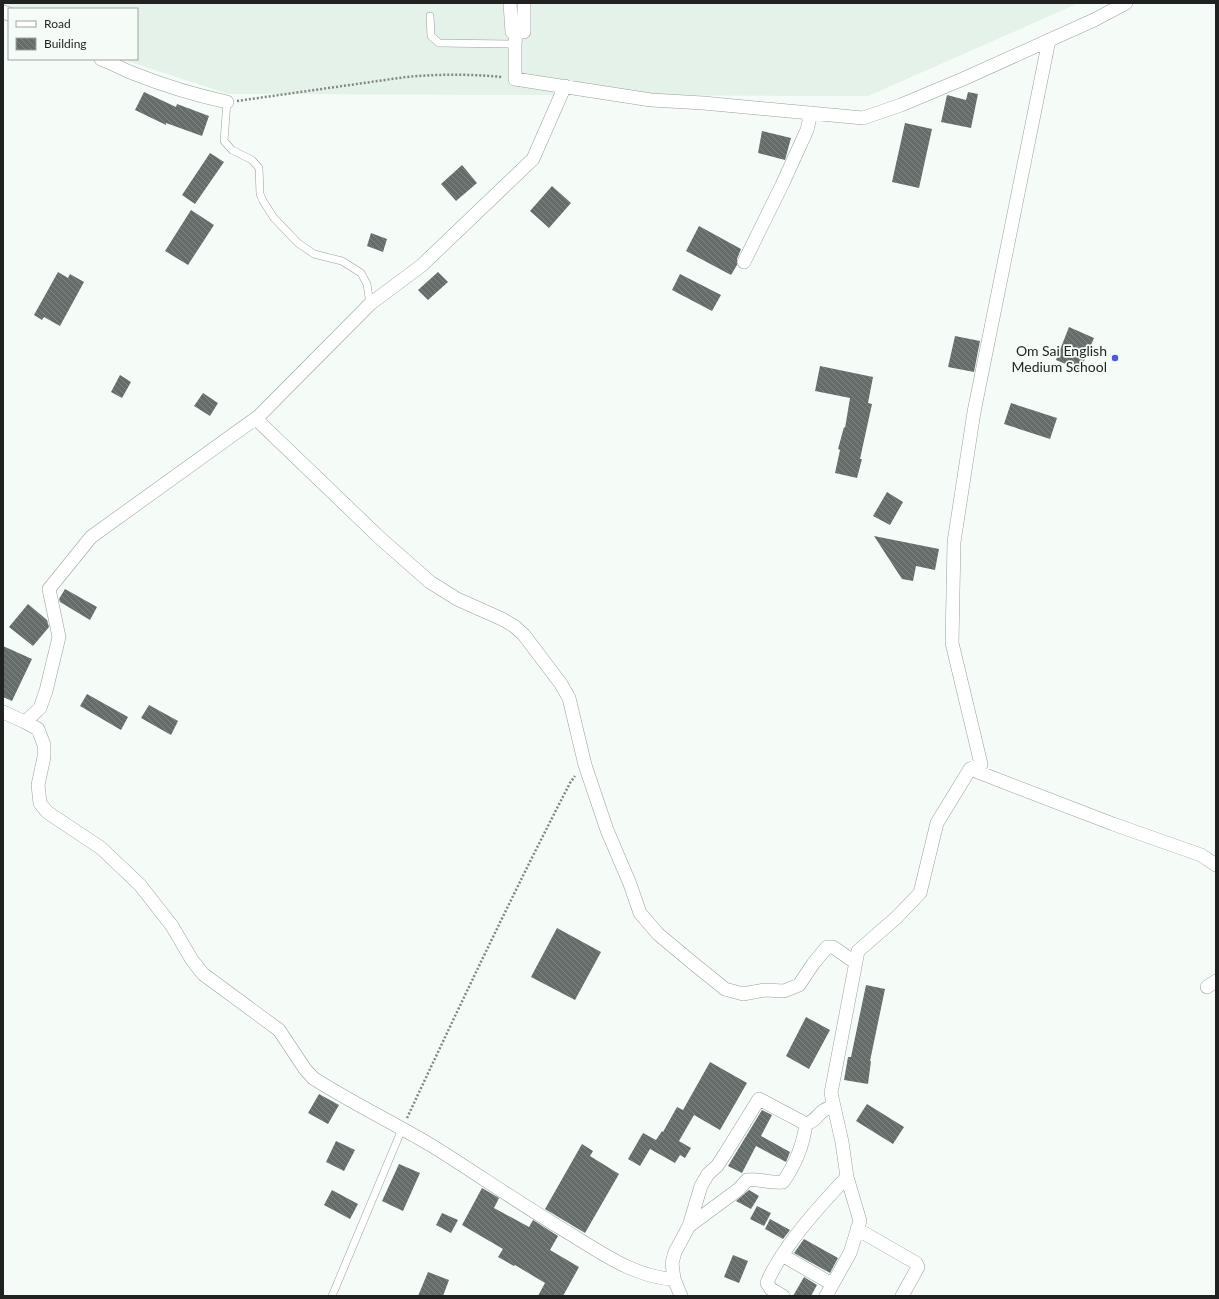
<svg xmlns="http://www.w3.org/2000/svg" width="1219" height="1299" font-family="Lato,sans-serif">
  <style>
    .built { fill: #e4f2e9 }
    .building { fill: url(#building-back-hatch) }
    .lines { fill: none; stroke-linecap: round; stroke-linejoin: round }
    .lane-casing { stroke: #9aa09c; stroke-width: 8 }
    .street-casing { stroke: #9aa09c; stroke-width: 14 }
    .path { stroke: #828784; stroke-width: 2.5; stroke-dasharray: 2 2; stroke-linecap: butt }
    .lane { stroke: #fff; stroke-width: 7 }
    .street { stroke: #fff; stroke-width: 13 }
    .poi-dot { fill: #4b5bd0; stroke: #f5fcf7; stroke-width: 1.5 }
    .labels { text-anchor: middle; dominant-baseline: central; stroke-width: 3.5; stroke-linejoin: round; paint-order: stroke }
    .poi-label { font-size: 14px; fill: #1f2220; stroke: #f5fcf7; text-anchor: end }
  </style>
  <defs>
    <pattern id="building-back-hatch" width="6" height="6" patternUnits="userSpaceOnUse"><rect width="6" height="6" fill="#656d6b"/><path d="M-1 5l2 2M0 0l6 6M5-1l2 2" fill="none" stroke="#7f8583"/></pattern>
  </defs>
  <rect width="100%" height="100%" fill="#f5fcf7"/>
  <path class="built" d="M 3,3 L 1079,3 L 868,96 L 228,94 L 121,59 L 137,59 L 137,9 L 9,9 L 9,22 L 3,21 Z"/>
  <path class="building" d="M 144,92 L 176,107 L 177,104 L 209,116 L 202,136 L 166,123 L 166,125 L 135,110 Z
    M 968,92 L 978,94 L 971,128 L 941,122 L 947,95 L 966,100 Z
    M 905,123 L 932,129 L 919,188 L 892,182 Z
    M 762,131 L 791,138 L 785,160 L 758,153 Z
    M 210,153 L 224,162 L 195,204 L 182,195 Z
    M 462,165 L 477,183 L 456,201 L 441,184 Z
    M 552,186 L 571,203 L 549,228 L 530,211 Z
    M 191,210 L 214,225 L 188,265 L 165,251 Z
    M 699,226 L 741,249 L 737,259 L 737,265 L 731,275 L 686,251 Z
    M 371,233 L 387,239 L 383,252 L 367,246 Z
    M 58,272 L 68,278 L 70,274 L 84,282 L 60,326 L 44,317 L 42,320 L 34,315 Z
    M 438,272 L 448,282 L 428,300 L 418,290 Z
    M 680,274 L 721,295 L 712,311 L 672,290 Z
    M 1069,327 L 1094,338 L 1080,370 L 1056,360 Z
    M 955,336 L 980,341 L 974,372 L 948,367 Z
    M 820,366 L 873,377 L 868,403 L 872,404 L 860,459 L 862,459 L 857,478 L 835,473 L 840,450 L 838,449 L 844,427 L 845,428 L 850,398 L 815,391 Z
    M 120,375 L 131,382 L 122,398 L 111,392 Z
    M 203,393 L 218,403 L 210,416 L 194,406 Z
    M 1011,403 L 1057,418 L 1050,439 L 1004,424 Z
    M 887,492 L 903,502 L 890,525 L 873,516 Z
    M 874,536 L 939,549 L 935,570 L 916,566 L 913,581 L 902,579 Z
    M 65,589 L 97,607 L 90,620 L 60,602 L 59,599 Z
    M 28,604 L 47,620 L 49,627 L 33,646 L 9,627 Z
    M 3,646 L 32,659 L 12,701 L 3,697 Z
    M 87,694 L 128,717 L 121,730 L 80,706 Z
    M 149,705 L 178,721 L 171,735 L 141,718 Z
    M 557,928 L 601,952 L 575,1000 L 531,977 Z
    M 866,985 L 885,989 L 870,1061 L 871,1061 L 868,1084 L 844,1080 L 848,1057 L 851,1057 Z
    M 806,1017 L 830,1030 L 809,1069 L 786,1056 Z
    M 710,1062 L 747,1083 L 720,1130 L 694,1115 L 679,1141 L 691,1148 L 685,1158 L 680,1155 L 675,1163 L 650,1149 L 640,1166 L 628,1159 L 643,1133 L 656,1140 L 662,1131 L 663,1132 L 677,1107 L 683,1110 Z
    M 319,1094 L 339,1105 L 328,1124 L 308,1113 Z
    M 867,1104 L 904,1127 L 893,1144 L 856,1121 Z
    M 762,1110 L 772,1115 L 761,1136 L 790,1152 L 786,1162 L 756,1146 L 742,1173 L 728,1166 Z
    M 336,1141 L 355,1150 L 344,1171 L 326,1162 Z
    M 582,1144 L 593,1151 L 590,1156 L 619,1174 L 585,1233 L 545,1209 Z
    M 399,1164 L 420,1173 L 403,1211 L 382,1201 Z
    M 482,1188 L 499,1198 L 494,1208 L 529,1227 L 533,1220 L 558,1236 L 550,1250 L 579,1267 L 563,1296 L 538,1296 L 545,1283 L 515,1265 L 514,1266 L 498,1257 L 503,1249 L 462,1225 Z
    M 332,1190 L 358,1204 L 350,1219 L 324,1205 Z
    M 749,1190 L 759,1196 L 751,1209 L 736,1201 Z
    M 757,1206 L 771,1213 L 764,1226 L 750,1219 Z
    M 442,1213 L 458,1220 L 451,1233 L 436,1225 Z
    M 770,1219 L 790,1230 L 783,1239 L 765,1229 Z
    M 804,1239 L 838,1258 L 830,1273 L 794,1253 Z
    M 733,1255 L 748,1261 L 739,1283 L 724,1277 Z
    M 428,1272 L 449,1280 L 443,1296 L 418,1296 Z
    M 804,1277 L 817,1285 L 811,1296 L 793,1296 Z"/>
  <g class="lines">
    <g class="lane-casing">
      <path id="lane" d="M 430,16 L 431,36 L 439,43 L 515,44
        M 227,102 L 224,141 L 232,150 L 252,160 L 259,168 L 260,194 L 263,201 L 274,218 L 298,243 L 314,254 L 342,261 L 361,273 L 367,284 L 370,304
        M 332,1296 L 402,1129"/>
    </g>
    <g class="street-casing">
      <path id="street" d="M 510,3 L 512,32 L 524,32 L 524,3
        M 3,12 L 9,14
        M 516,32 L 515,44 L 515,79 L 651,100 L 703,103 L 863,118 L 901,105 L 963,79 L 1094,20 L 1126,3
        M 101,59 C 113,63 123,70 135,74 C 165,86 195,95 227,102
        M 744,262 L 782,185 L 807,130 L 811,113
        M 256,419 L 381,539 L 430,582 L 457,599 L 502,619 L 514,626 L 524,635 L 561,684 L 569,698 L 585,765 L 607,830 L 630,884 L 640,913 L 658,934 L 694,964 L 725,989 L 743,994 L 765,990 L 784,991 L 799,985 L 813,964 L 827,947 L 833,947 L 856,963
        M 3,712 L 25,722 L 40,708 L 46,691 L 59,637 L 49,589 L 91,537 L 259,416 L 370,304 L 421,266 L 533,159 L 565,86
        M 25,722 L 38,729 L 44,745 L 44,757 L 38,785 L 40,803 L 47,812 L 101,848 L 140,885 L 172,926 L 192,960 L 203,974 L 279,1030 L 305,1069 L 313,1078 C 352,1103 394,1123 434,1147 C 480,1176 525,1207 572,1235 C 603,1254 637,1278 674,1279 L 681,1296
        M 970,769 L 1113,824 L 1201,855 L 1216,865
        M 1207,987 L 1216,981
        M 689,1226 L 739,1189 L 747,1180 C 759,1178 771,1184 783,1182 C 795,1165 803,1146 806,1124
        M 857,1229 L 916,1263 L 918,1267 L 902,1296
        M 782,1255 L 832,1284
        M 674,1279 L 672,1263 L 675,1252 L 689,1226 L 701,1186 L 708,1174 L 717,1166 L 725,1154 L 759,1099 L 806,1124 C 820,1120 817,1109 834,1107
        M 783,1296 L 771,1289 L 767,1283 C 772,1269 781,1257 789,1245 C 806,1221 826,1199 847,1177
        M 826,1296 L 850,1253 L 860,1221 L 847,1177 L 842,1142 L 831,1093 L 858,951 L 897,917 L 920,893 L 937,823 L 970,769 L 981,764 L 952,643 L 954,542 L 974,412 L 1049,40"/>
    </g>
    <path class="path" d="M 237,101 L 406,77 C 439,74 470,74 502,77
      M 407,1118 C 460,1005 513,893 570,783 L 575,776"/>
    <use href="#lane" class="lane"/>
    <use href="#street" class="street"/>
  </g>
  <circle class="poi-dot" cx="1115" cy="358" r="4"/>
  <g class="labels">
    <g class="poi-label">
      <text x="1107" y="350">Om Sai English<tspan x="1107" dy="16">Medium School</tspan></text>
    </g>
  </g>
  <rect width="1219" height="1299" fill="none" stroke="#1f2220" stroke-width="8"/>
  <rect x="8" y="8" width="130" height="52" fill="#f5fcf7" stroke="#9fa5a1"/>
  <rect x="16" y="21" width="20" height="6" fill="#ffffff" stroke="#9fa5a1"/>
  <text x="44" y="28" font-size="12" fill="#1f2220">Road</text>
  <rect x="16" y="38" width="20" height="12" fill="url(#building-back-hatch)" stroke="#9fa5a1"/>
  <text x="44" y="48" font-size="12" fill="#1f2220">Building</text>
</svg>
